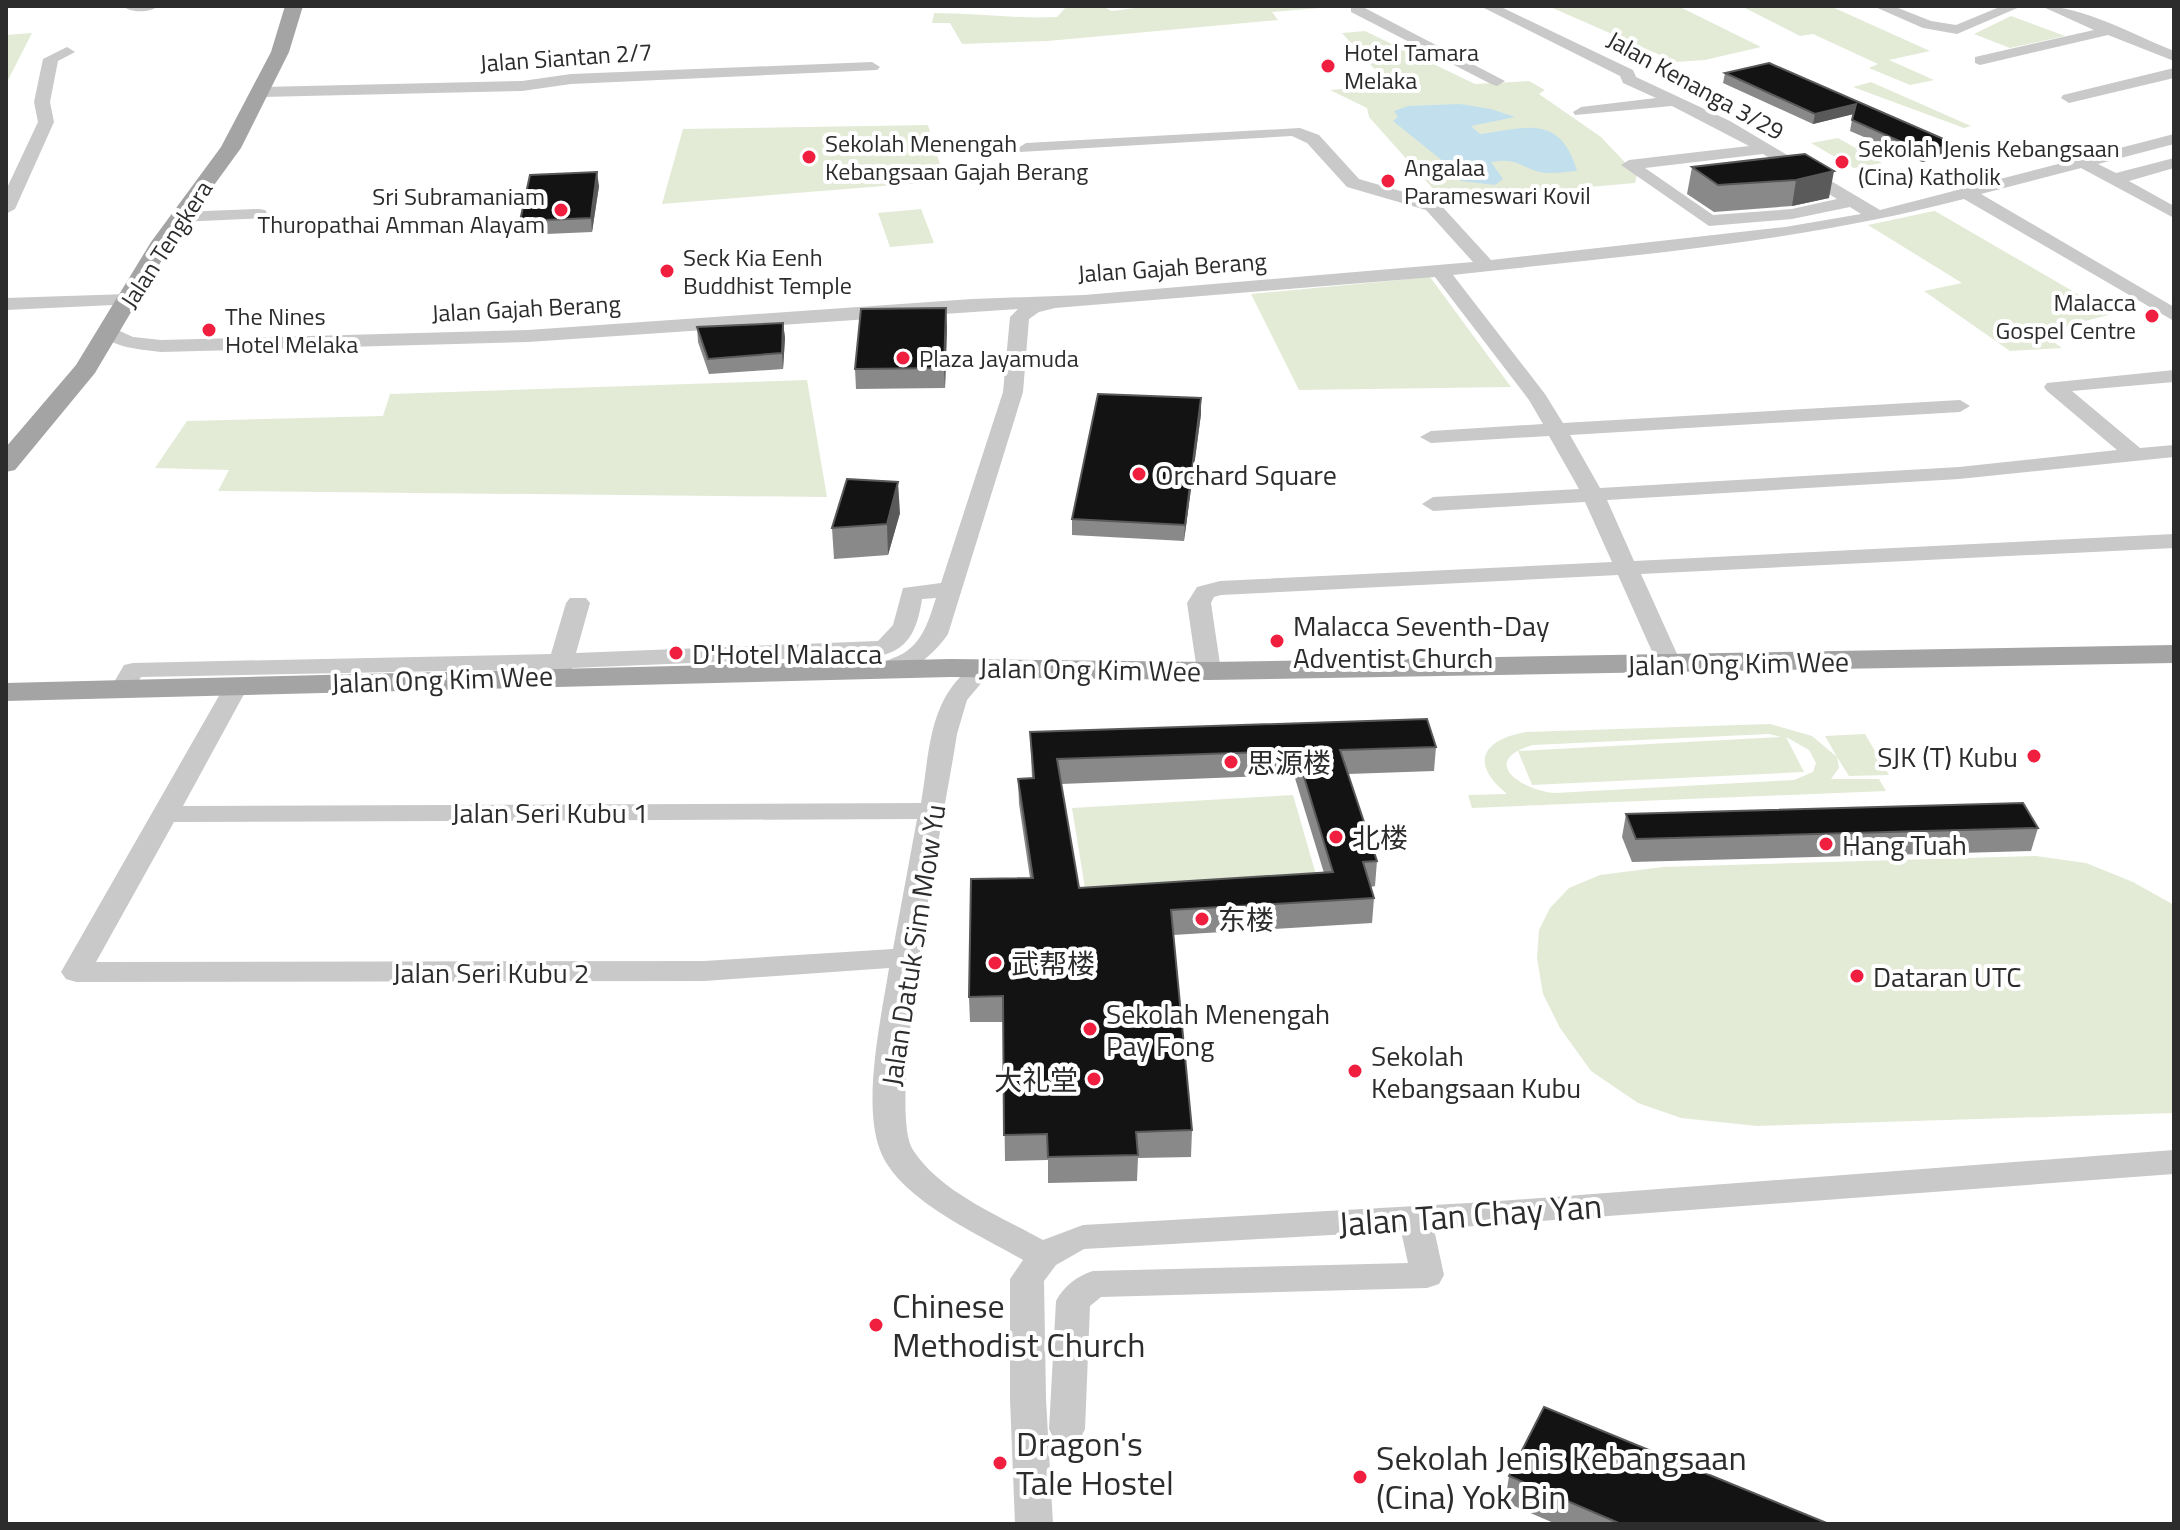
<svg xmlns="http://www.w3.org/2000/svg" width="2180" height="1530" font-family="'Titillium Web','Noto Sans SC',sans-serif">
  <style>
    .green { fill: #e3ebd7; fill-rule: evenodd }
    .water { fill: #c1dfed }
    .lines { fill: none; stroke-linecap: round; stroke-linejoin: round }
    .minor { fill: #c9c9c9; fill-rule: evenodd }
    .major { fill: #a4a4a4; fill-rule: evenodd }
    .wall { fill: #898989; fill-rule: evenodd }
    .shaded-wall { fill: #5a5a5a }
    .building { fill: #131313; stroke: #5a5a5a; stroke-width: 2; fill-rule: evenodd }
    .poi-dot { fill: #f11f3f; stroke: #fff; stroke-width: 3 }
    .labels { text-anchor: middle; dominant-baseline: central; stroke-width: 8; stroke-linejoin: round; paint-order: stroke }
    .far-poi-label { font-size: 24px; fill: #2c2c2c; stroke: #fff; text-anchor: start }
    .far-street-label { font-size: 24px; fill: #2c2c2c; stroke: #fff }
    .poi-label { font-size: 28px; fill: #2c2c2c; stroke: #fff; text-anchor: start }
    .street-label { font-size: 28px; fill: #2c2c2c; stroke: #fff }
    .near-street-label { font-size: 34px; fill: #2c2c2c; stroke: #fff }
    .near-poi-label { font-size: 34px; fill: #2c2c2c; stroke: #fff; text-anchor: start }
  </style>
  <rect width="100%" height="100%" fill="#fff"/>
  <path class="green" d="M 1067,6 L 1102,6 L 1112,11 L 1151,6 L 1344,6 L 1272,12 L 1278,20 L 1048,41 L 962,44 L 950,23 L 932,23 L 934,13 C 975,13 1016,19 1057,17 Z
    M 1548,6 L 1678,6 L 1761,47 L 1705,60 L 1676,62 Z
    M 1741,6 L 1830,6 L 1930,51 L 1889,60 L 1934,80 L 1910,85 L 1869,68 L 1878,64 L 1813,34 L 1800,36 Z
    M 2011,16 L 2065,36 L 2010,48 L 1974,34 Z
    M 1365,31 L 1475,84 L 1529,81 L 1545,90 L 1539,94 L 1601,137 L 1637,175 L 1635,183 L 1443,200 L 1369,117 L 1367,108 L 1330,90 L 1389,85 L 1342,33 Z
    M 32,33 L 6,84 L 6,35 Z
    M 1871,82 L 1971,126 L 1964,128 L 1853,87 Z
    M 928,125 L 945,181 L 662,204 L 683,129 Z
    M 1838,138 L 1882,163 L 1854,168 L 1811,143 Z
    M 921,209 L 934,243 L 890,247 L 878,213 Z
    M 1934,211 L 1935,211 L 2112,314 L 2040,333 L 2062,348 L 2010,351 L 1924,291 L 1962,283 L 1868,225 Z
    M 1430,277 L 1511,387 L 1299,390 L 1251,294 Z
    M 807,380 L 827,497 L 218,491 L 229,470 L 155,468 L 187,421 L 383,416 L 390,394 Z
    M 1770,724 L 1812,736 L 1837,757 L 1825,736 L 1865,734 L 1889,775 L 1849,776 L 1837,757 L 1839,768 L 1831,779 L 1879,779 L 1886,791 L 1472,808 L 1468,795 L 1507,794 C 1470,764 1481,740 1526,732 ZM 1769,734 L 1781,737 L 1518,751 L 1532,785 L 1804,772 L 1786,737 L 1809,750 L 1816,763 L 1813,772 L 1794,780 L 1555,793 C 1521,790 1478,761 1533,745 Z
    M 1293,795 L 1321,892 L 1088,907 L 1072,808 Z
    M 2036,856 L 2086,863 L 2133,882 L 2174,905 L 2174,1113 L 1757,1126 L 1681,1118 L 1638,1103 L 1591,1071 L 1560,1028 L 1543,994 L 1537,958 L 1539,930 L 1550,908 L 1569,888 L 1600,875 L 1663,867 Z"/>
  <path class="water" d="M 1460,104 L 1491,109 L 1515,117 L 1471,126 L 1480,134 C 1527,127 1561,115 1577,171 C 1563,172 1549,175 1536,171 C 1515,164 1516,158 1491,162 L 1503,179 L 1495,185 L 1461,181 L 1454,170 L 1393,121 L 1398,117 L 1394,111 L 1408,106 Z"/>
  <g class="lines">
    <path class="minor" d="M 123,6 L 158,6 C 151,13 130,13 123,6 Z
      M 1351,6 L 1361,6 L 1505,81 L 1497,86 L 1491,84 L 1351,12 Z
      M 1480,6 L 1499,6 L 1633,70 L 1636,77 L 1730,121 L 1880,210 L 2174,134 L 2174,144 L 2098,164 L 2116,173 L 2174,158 L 2174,168 L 2129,181 L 2174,206 L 2174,218 L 2081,168 L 1981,194 L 2174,307 L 2174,321 L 1964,199 C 1796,243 1624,256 1453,275 L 1545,394 L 1563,423 L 1960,400 L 1970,406 L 1960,412 L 1570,435 L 1600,488 L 1959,467 L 2117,450 L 2047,391 L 2044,387 L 2047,383 L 2174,370 L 2174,382 L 2072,391 L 2140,448 L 2174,445 L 2174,457 L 1959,479 L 1607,500 L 1634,561 L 2174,534 L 2174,548 L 1641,574 L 1682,665 L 1679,670 L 1661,670 L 1658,665 L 1618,575 L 1221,595 L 1214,597 L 1211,603 L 1221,671 L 1218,676 L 1200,676 L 1197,671 L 1187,603 L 1197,587 L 1220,581 L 1612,562 L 1585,502 L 1433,511 L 1422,504 L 1433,497 L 1579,489 L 1549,436 L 1431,443 L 1420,437 L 1431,431 L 1543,424 L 1529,400 L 1435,277 L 1055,308 L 1039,312 L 1029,319 L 1023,392 L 948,634 C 934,654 906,681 879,674 L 876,669 C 883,660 894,659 904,653 C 924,640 929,619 936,598 L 922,599 C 918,625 911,648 883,655 L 572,668 L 566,681 L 548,681 L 545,676 L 547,669 L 141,677 L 131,694 L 113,694 L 110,689 L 124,665 L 133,663 L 551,654 L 566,603 L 570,598 L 586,598 L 590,603 L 576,653 L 878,641 L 893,625 L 903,588 L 941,583 L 1003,392 L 1010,317 L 1018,309 L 528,342 L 161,352 C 140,349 114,349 99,332 L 102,328 L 109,326 L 133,337 L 161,340 L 528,330 L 972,299 L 1084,295 L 1473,262 L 1426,210 L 1347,187 L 1307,143 L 1292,136 L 1020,152 L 1018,148 L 1026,143 L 1300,128 L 1319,135 L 1359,179 L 1438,202 L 1491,260 L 1785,227 L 1861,214 L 1850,207 L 1792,219 L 1709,226 L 1621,165 L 1629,160 L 1749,146 L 1672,106 L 1575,115 L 1573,112 L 1581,107 L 1656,98 L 1623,83 L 1620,76 ZM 1763,154 L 1837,199 L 1792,209 L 1713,215 L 1645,168 Z
      M 1873,6 L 1893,6 L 1931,21 L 1956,25 L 2002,6 L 2022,6 L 1957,34 L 1923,28 Z
      M 2041,6 C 2083,6 2134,35 2174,51 L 2174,61 L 2108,35 L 1980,65 L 1975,63 L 1975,57 L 2094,30 Z
      M 67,47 L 75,52 L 58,61 L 50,102 L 54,122 L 15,209 L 6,214 L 6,190 L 38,122 L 34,102 L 43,59 Z
      M 872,62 L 880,67 L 877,70 L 571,84 L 522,91 L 262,97 L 254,92 L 262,87 L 522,81 L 571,74 Z
      M 2174,68 L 2174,78 L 2069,103 L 2061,98 L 2063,95 Z
      M 259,209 L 265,210 L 268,214 L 265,218 L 179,222 L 170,217 L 179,212 Z
      M 128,294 L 138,300 L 135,304 L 6,310 L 6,298 Z
      M 982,661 L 991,663 L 994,668 L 967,700 L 957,734 C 947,802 884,1105 913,1150 C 941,1193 1000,1216 1043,1240 L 1083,1225 L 1486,1202 L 2174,1150 L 2174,1174 L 1434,1229 L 1444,1275 L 1439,1284 L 1427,1288 L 1101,1297 L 1090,1306 L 1085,1429 L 1080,1439 L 1067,1444 L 1054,1439 L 1049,1429 L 1056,1301 C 1064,1286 1077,1276 1093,1271 L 1408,1263 L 1401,1231 L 1084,1249 L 1056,1265 L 1044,1281 L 1046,1399 L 1053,1524 L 1015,1524 L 1010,1399 L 1010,1279 L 1023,1260 C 980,1235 898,1199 880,1150 C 862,1102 881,1019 889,968 L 704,981 L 76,982 L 66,979 L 61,972 L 228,680 L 246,680 L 249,685 L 183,806 L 921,803 C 929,757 928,709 962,675 C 969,668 973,663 982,661 ZM 917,819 L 893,949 L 704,961 L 96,962 L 174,822 Z"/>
    <path class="major" d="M 285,6 L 303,6 L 289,52 L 241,148 L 172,243 L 95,373 L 15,470 L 6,472 L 6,447 L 76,365 L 151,242 L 221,147 L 271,52 Z
      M 2174,645 L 2174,663 L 1209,680 L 950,677 L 6,701 L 6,683 L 950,659 L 1209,662 Z"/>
  </g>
  <path class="wall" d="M 1725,73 L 1955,144 L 1953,154 L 1922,162 L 1850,131 L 1853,114 L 1813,124 L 1723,83 Z
    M 1805,154 L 1829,198 L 1792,206 L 1714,212 L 1687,194 L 1692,167 Z
    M 599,186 L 592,232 L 523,235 L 520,221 Z
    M 783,323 L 785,338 L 783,369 L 709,374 L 698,342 L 697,327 Z
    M 947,327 L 945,388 L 856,389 L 855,369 Z
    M 1201,398 L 1201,414 L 1184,541 L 1072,535 L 1072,519 Z
    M 900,513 L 888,555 L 834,559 L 832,528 Z
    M 1030,732 L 1436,747 L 1434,771 L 1348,774 L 1377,861 L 1375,886 L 1371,887 L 1374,898 L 1372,923 L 1173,935 L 1192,1130 L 1191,1157 L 1138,1158 L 1137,1181 L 1048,1183 L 1048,1160 L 1005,1161 L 1003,1022 L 970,1022 L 969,997 L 1030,878 L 1019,804 L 1018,779 L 1032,778 ZM 1294,775 L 1324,873 L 1079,888 L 1061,784 Z
    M 1626,814 L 2038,828 L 2031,851 L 1632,862 L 1622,837 Z
    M 1509,1476 L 1829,1524 L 1556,1524 L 1505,1502 Z"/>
  <path class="shaded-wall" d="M 1856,104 L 1854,114 L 1813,124 L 1815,114 Z
    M 1955,144 L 1953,154 L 1922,162 L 1924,152 Z
    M 1834,171 L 1829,198 L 1792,206 L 1796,180 Z
    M 597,172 L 599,186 L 592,232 L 591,218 Z
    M 946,308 L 947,327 L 945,388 L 944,368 Z
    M 783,323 L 785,338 L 783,369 L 782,353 Z
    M 1201,398 L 1201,414 L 1184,541 L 1185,525 Z
    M 898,482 L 900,513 L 888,555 L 887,524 Z"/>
  <path class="building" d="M 1769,63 L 1955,144 L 1924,152 L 1852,120 L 1856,104 L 1815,114 L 1725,73 Z
    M 1805,154 L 1834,171 L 1796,180 L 1718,185 L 1692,167 Z
    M 597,172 L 591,218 L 520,221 L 530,175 Z
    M 946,308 L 944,368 L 855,369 L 861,309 Z
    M 783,323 L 782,353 L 708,359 L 697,327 Z
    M 1098,394 L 1201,398 L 1185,525 L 1072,519 Z
    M 847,479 L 898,482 L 887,524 L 832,528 Z
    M 1427,719 L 1436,747 L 1340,750 L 1377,861 L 1363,862 L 1374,898 L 1171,910 L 1192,1130 L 1136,1132 L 1138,1155 L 1048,1157 L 1047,1134 L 1004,1135 L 1003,996 L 969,997 L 971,879 L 1033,878 L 1018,779 L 1034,778 L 1030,732 ZM 1296,751 L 1333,872 L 1079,888 L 1057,759 Z
    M 2023,803 L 2038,828 L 1636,839 L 1626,814 Z
    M 1544,1407 L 1829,1524 L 1621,1524 L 1509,1476 Z"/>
  <g class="poi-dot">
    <circle cx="1328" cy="66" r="8"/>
    <circle cx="809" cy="157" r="8"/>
    <circle cx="1842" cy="162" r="8"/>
    <circle cx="1388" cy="181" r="8"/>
    <circle cx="561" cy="210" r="8"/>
    <circle cx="667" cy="271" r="8"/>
    <circle cx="2152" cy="316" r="8"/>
    <circle cx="209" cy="330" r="8"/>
    <circle cx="903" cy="358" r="8"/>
    <circle cx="1139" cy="474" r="8"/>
    <circle cx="1277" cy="641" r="8"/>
    <circle cx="676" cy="653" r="8"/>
    <circle cx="2034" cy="756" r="8"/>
    <circle cx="1231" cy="762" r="8"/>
    <circle cx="1336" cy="837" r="8"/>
    <circle cx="1826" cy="844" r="8"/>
    <circle cx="1202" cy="919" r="8"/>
    <circle cx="995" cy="963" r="8"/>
    <circle cx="1857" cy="976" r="8"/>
    <circle cx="1090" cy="1029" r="8"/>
    <circle cx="1355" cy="1071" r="8"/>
    <circle cx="1094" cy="1079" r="8"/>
    <circle cx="876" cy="1325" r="8"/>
    <circle cx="1000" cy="1463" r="8"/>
    <circle cx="1360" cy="1477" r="8"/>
  </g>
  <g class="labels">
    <g class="far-poi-label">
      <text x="1344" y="52">Hotel Tamara<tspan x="1344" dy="28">Melaka</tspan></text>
      <text x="825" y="143">Sekolah Menengah<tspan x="825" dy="28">Kebangsaan Gajah Berang</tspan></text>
      <text x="1858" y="148">Sekolah Jenis Kebangsaan<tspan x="1858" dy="28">(Cina) Katholik</tspan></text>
      <text x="1404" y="167">Angalaa<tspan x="1404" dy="28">Parameswari Kovil</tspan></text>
      <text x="545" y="196" text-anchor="end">Sri Subramaniam<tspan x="545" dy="28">Thuropathai Amman Alayam</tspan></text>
      <text x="683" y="257">Seck Kia Eenh<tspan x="683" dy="28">Buddhist Temple</tspan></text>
      <text x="2136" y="302" text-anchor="end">Malacca<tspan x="2136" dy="28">Gospel Centre</tspan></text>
      <text x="225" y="316">The Nines<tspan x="225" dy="28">Hotel Melaka</tspan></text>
      <text x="919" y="358">Plaza Jayamuda</text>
    </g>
    <g class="far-street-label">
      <text transform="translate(566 57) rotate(-4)">Jalan Siantan 2/7</text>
      <text transform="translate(1696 85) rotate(29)">Jalan Kenanga 3/29</text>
      <text transform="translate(166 244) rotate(-57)">Jalan Tengkera</text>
      <text transform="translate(1172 267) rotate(-4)">Jalan Gajah Berang</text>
      <text transform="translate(526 308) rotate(-3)">Jalan Gajah Berang</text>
    </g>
    <g class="poi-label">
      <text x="1155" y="474">Orchard Square</text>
      <text x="1293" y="625">Malacca Seventh-Day<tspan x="1293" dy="32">Adventist Church</tspan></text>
      <text x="692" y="653">D'Hotel Malacca</text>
      <text x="2018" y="756" text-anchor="end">SJK (T) Kubu</text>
      <text x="1247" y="762">思源楼</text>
      <text x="1352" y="837">北楼</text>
      <text x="1842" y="844">Hang Tuah</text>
      <text x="1218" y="919">东楼</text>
      <text x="1011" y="963">武帮楼</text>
      <text x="1873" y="976">Dataran UTC</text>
      <text x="1106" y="1013">Sekolah Menengah<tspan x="1106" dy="32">Pay Fong</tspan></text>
      <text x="1371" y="1055">Sekolah<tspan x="1371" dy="32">Kebangsaan Kubu</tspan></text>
      <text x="1078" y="1079" text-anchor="end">大礼堂</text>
    </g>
    <g class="street-label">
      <text transform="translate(1738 663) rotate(-1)">Jalan Ong Kim Wee</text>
      <text transform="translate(1090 669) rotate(1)">Jalan Ong Kim Wee</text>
      <text transform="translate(442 679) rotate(-2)">Jalan Ong Kim Wee</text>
      <text x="550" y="812">Jalan Seri Kubu 1</text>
      <text transform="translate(913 945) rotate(-81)">Jalan Datuk Sim Mow Yu</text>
      <text x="491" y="972">Jalan Seri Kubu 2</text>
    </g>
    <g class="near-street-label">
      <text transform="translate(1470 1214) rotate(-4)">Jalan Tan Chay Yan</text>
    </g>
    <g class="near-poi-label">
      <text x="892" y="1305">Chinese<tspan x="892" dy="39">Methodist Church</tspan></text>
      <text x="1016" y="1443">Dragon's<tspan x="1016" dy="39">Tale Hostel</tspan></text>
      <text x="1376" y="1457">Sekolah Jenis Kebangsaan<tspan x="1376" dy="39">(Cina) Yok Bin</tspan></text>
    </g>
  </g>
  <rect width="2180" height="1530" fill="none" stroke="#2c2c2c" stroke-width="16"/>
</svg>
